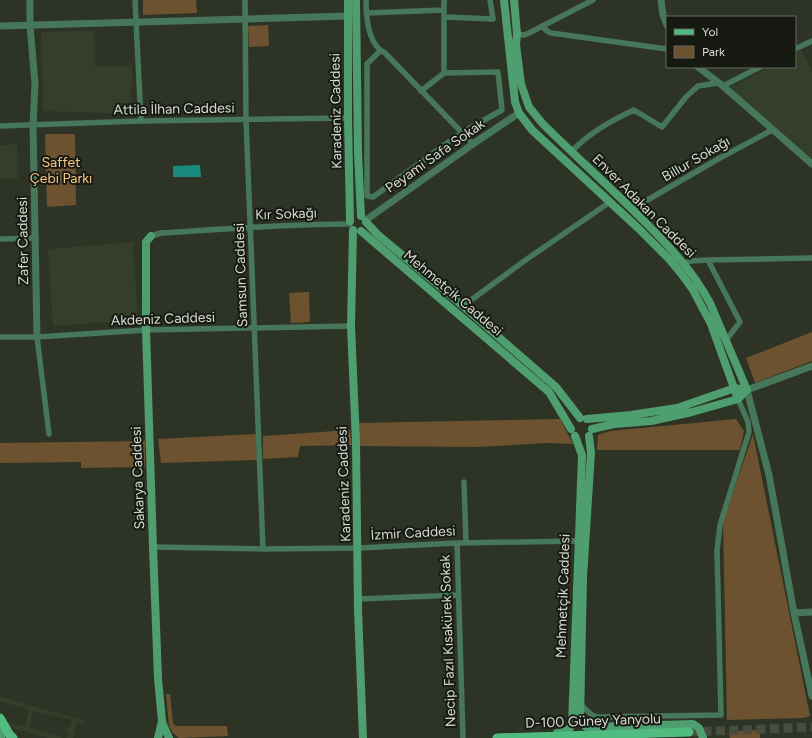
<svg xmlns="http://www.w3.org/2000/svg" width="812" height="738" font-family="Figtree,sans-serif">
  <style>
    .built { fill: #343e29 }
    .green { fill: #6c522e }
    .water { fill: #1a8c7f }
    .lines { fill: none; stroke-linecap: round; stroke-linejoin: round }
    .primary-tunnel { stroke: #464d3f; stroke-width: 9; stroke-dasharray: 9 4.5; stroke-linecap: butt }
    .minor { stroke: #47775a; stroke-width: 5.5 }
    .tertiary { stroke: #47775a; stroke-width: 7 }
    .secondary { stroke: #4e9e6f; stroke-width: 8 }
    .primary { stroke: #51bc80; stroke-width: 9 }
    .labels { text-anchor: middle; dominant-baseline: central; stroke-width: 4; stroke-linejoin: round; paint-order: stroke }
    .street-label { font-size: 14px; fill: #d7dcd2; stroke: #171a13 }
    .park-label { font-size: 14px; fill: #f9c885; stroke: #171a13 }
  </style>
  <rect width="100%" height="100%" fill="#2d3425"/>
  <path class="built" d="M 73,31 L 94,31 L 95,66 L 132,66 L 131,114 L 43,111 L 41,32 Z
    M 801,50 L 812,71 L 812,158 L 761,119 L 731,87 L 769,67 L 795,67 L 795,53 Z
    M 17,144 L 18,179 L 0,179 L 0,145 Z
    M 133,242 L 138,320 L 53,326 L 48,249 Z
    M 0,697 L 86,721 L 85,724 L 77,722 L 73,738 L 67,738 L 69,733 L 65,731 L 66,727 L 70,728 L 72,720 L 33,711 L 29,728 L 64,738 L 48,738 L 0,725 L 0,720 L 25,727 L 29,710 L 0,701 Z"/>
  <path class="green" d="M 143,0 L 196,0 L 197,13 L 143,15 Z
    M 268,25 L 269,46 L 249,47 L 248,26 Z
    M 45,134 L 75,134 L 76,205 L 47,207 Z
    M 309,292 L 310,322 L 291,323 L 289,293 Z
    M 812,332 L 812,361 L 755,383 L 746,358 Z
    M 560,419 L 573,444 L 548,443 L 478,447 L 358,446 L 357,423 Z
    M 736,419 L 744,431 L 740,450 L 597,450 L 598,435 L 610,431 Z
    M 350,430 L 352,445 L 300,446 L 298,457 L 263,459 L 263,436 Z
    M 256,434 L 257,460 L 161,463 L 158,439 Z
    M 753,434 L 810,716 L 803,718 L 727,720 L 723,522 Z
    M 145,441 L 145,467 L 81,468 L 81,462 L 0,463 L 0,443 Z
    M 166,694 L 170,694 L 173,723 L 176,726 L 227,726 L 228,736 L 179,738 L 173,733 L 169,726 Z
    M 760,730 L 760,738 L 730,738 L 729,731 Z"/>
  <path class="water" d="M 200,165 L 201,177 L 173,177 L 173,166 Z"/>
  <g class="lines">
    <path class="primary-tunnel" d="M 689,732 L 812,727"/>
    <path class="minor" d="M 135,0 L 141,121
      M 245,0 L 246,120 L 263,549
      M 366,0 C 366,16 368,45 385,53 L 473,144
      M 366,13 L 444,10
      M 445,17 L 493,19 L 490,0
      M 542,26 L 547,31 L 551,33 L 667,49
      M 517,34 L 524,35 L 529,33 L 593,0
      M 795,49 L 812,41
      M 380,51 L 367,64 L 367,196 L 373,197 L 461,133 L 502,110 L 498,72 L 444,73 L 444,0
      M 723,86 L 760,67
      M 421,91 L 444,73
      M 0,126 L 141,121 L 348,118
      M 571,152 C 588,134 612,120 634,110 L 662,127 L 686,97 L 698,86 L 718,83
      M 632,209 L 718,159 L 772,130
      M 151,236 L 161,233 C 224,229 287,224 350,224
      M 0,239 L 36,238
      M 708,260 L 740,322 L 726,340
      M 684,263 L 691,261 L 708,260 L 812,258
      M 463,306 L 527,259 L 610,202
      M 0,337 L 37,337 L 146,330 L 351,326
      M 37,337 L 49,434
      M 464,482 L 466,543
      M 457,543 L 463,738
      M 153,547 L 263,549 L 359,548 L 457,543 L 578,541
      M 358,599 L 459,595
      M 581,705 L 592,715 L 597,717 L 721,715 L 717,551 L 720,525 L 749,432 L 748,422 L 738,399"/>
    <path class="tertiary" d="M 30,0 L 30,25 L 35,84 L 33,125 L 37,337
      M 661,0 L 663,15 L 667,25
      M 0,26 L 348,16
      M 698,67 L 723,86 L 812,164
      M 366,220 L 473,144 L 519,113
      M 812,366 L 747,390 L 769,475 L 794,613 L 812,696
      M 794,613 L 812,612"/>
    <path class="secondary" d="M 348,0 L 348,118 L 350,221
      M 356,0 L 358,153 L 361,216
      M 504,0 L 515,102 L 519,113 L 532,130 L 638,228 L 670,260 L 683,276 L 693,290 L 711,324 L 738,399
      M 514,0 L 517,34 L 516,45 L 521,84 L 529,107 L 542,123 C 575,156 610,187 643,220 C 669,246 693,271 710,303 L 747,390
      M 366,222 L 377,234 L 463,306 L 556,387 L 580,418
      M 353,230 L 351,326 L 356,443 L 358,610 L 363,738
      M 361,231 L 549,392 L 571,429
      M 151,236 L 146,242 L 146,330 L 153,547 L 158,678 L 162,721 L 158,738
      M 587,419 L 631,415 L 677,408 L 735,388 L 740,389
      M 592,429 L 614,424 L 651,421 L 692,412 L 738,399 L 747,390
      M 589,436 L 591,453 L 583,577 L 580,720 L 586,727 L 591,727 L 693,724 L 699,728 L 703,738
      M 0,721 L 2,731 L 1,738
      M 162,722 L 169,738
      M 557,733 C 564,732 568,732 572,725 L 582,455 L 575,436"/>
    <path class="primary" d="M 0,718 L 9,734 L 13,738
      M 497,738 L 689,732"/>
  </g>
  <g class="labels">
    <g class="street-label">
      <text transform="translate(174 109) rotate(-1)">Attila İlhan Caddesi</text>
      <text transform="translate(336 111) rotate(-91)">Karadeniz Caddesi</text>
      <text transform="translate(435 156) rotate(-35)">Peyami Safa Sokak</text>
      <text transform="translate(696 159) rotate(-30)">Billur Sokağı</text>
      <text transform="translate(644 206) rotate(45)">Enver Adakan Caddesi</text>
      <text transform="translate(286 214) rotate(-2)">Kır Sokağı</text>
      <text transform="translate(23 241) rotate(-91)">Zafer Caddesi</text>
      <text transform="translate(241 275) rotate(-92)">Samsun Caddesi</text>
      <text transform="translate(453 293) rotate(40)">Mehmetçik Caddesi</text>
      <text transform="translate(163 319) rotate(-2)">Akdeniz Caddesi</text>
      <text transform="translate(138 478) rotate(-92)">Sakarya Caddesi</text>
      <text transform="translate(344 484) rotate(-92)">Karadeniz Caddesi</text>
      <text transform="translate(413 533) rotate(-3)">İzmir Caddesi</text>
      <text transform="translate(563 596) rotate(-88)">Mehmetçik Caddesi</text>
      <text transform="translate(448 641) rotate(-92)">Necip Fazıl Kısakürek Sokak</text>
      <text transform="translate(593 721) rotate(-2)">D-100 Güney Yanyolu</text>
    </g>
    <g class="park-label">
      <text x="61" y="162">Saffet<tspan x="61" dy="16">Çebi Parkı</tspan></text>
    </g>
  </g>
  <rect x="666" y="16" width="130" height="52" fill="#171a13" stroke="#64685f"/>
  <rect x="674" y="29" width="20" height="6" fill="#51bc80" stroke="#64685f"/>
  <text x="702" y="36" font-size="12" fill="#d7dcd2">Yol</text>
  <rect x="674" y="46" width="20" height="12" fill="#6c522e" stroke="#64685f"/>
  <text x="702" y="56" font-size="12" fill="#d7dcd2">Park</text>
</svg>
